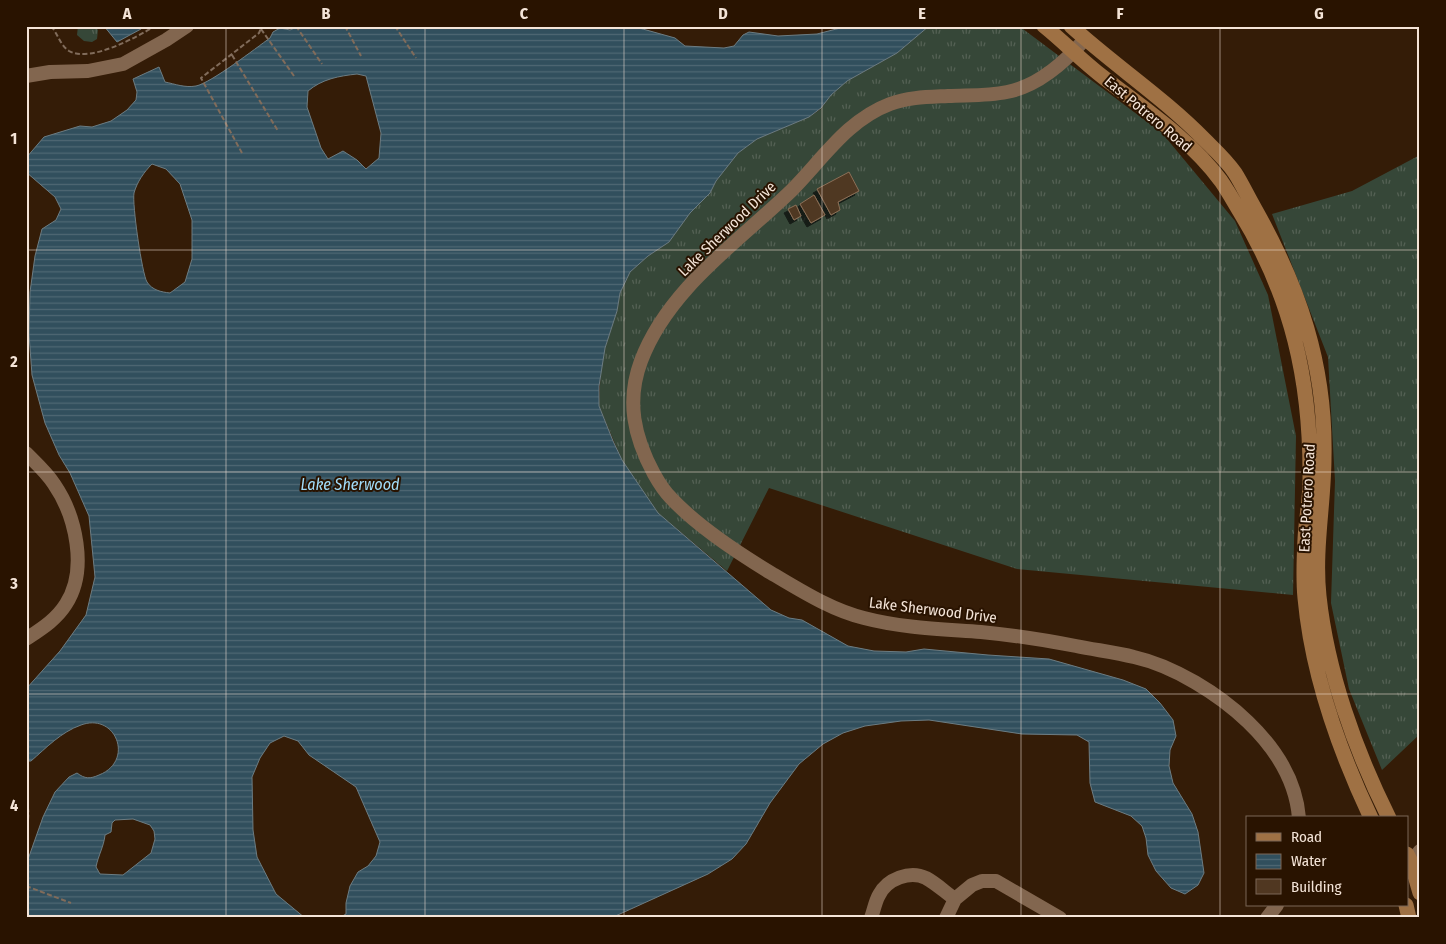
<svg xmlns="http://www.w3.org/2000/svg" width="1446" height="944" font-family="'Fira Sans Condensed',sans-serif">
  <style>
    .grass { fill: url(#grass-tufts) }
    .water { fill: url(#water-rules); stroke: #6c7c82; fill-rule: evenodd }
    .building { fill: #503721; stroke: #8b6f57; filter: url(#shadow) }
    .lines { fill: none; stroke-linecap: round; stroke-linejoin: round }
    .path { stroke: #816c5b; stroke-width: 2; stroke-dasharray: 5 2.5; stroke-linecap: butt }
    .street { stroke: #82664f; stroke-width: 14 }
    .secondary { stroke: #9f7144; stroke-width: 15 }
    .grid { fill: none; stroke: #f4e4d7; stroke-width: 1; stroke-opacity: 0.55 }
    .labels { text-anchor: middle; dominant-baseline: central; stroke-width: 4; stroke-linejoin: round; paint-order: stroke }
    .street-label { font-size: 15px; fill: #f4e4d7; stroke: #291300 }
    .water-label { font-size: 16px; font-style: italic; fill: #a1dcf9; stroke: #291300 }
    .neatline { fill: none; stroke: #f4e4d7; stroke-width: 2 }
    .grid-label { font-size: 16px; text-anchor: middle; font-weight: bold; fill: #f4e4d7 }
  </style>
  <defs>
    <pattern id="grass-tufts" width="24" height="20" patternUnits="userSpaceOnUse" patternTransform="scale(1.25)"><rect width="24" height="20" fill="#364738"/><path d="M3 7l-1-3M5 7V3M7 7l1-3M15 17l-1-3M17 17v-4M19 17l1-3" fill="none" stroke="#546154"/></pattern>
    <pattern id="water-rules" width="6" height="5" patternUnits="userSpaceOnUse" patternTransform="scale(1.25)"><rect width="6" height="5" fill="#314f5d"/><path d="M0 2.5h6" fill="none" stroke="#4f6874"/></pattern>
    <filter id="shadow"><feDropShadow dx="-4" dy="4" stdDeviation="0" flood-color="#0009"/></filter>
  </defs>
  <rect width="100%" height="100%" fill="#341c07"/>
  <path class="grass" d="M 78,26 L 95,26 L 98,30 L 97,39 L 92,42 L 84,41 L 77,35 Z
    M 929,26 L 1019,26 L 1162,133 L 1235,221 L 1268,295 L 1296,436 L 1293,595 L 1017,569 L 769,488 L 727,571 L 658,513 L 622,460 L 599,406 L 601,366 L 605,348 L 617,311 L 620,293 L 630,272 L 648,256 L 669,242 L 690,213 L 710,193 L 716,181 L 738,153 L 757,139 L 809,117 L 821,109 L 831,95 L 847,81 L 897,53 Z
    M 1420,155 L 1420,734 L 1382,770 L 1349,689 L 1331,603 L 1335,481 L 1328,357 L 1272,214 L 1352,191 Z"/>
  <path class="water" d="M 104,26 L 139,26 L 141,29 L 117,42 Z
    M 299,26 L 632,26 L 675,38 L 685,46 L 724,48 L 734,46 L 743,35 L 749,32 L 778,36 L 817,34 L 848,26 L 929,26 L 897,53 L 847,81 L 831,95 L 821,108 L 809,117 L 757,139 L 738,153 L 716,181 L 710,193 L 690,213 L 669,242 L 648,256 L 630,272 L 620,293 L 617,311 L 605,348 L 599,386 L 599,406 L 613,441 L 622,460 L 658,513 L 771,610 L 789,618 L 802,620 L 848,646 L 874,651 L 906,652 L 924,649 L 988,655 L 1049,659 L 1123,680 L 1146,689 L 1160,703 L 1173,720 L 1176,736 L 1170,750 L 1169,766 L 1173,783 L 1192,814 L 1198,832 L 1204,873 L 1198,885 L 1185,894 L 1171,888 L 1156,871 L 1148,855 L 1146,838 L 1142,826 L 1131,816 L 1095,802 L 1090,783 L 1089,742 L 1077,735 L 1022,734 L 929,720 L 901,721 L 865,726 L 843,733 L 823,744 L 799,764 L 770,803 L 746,844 L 732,859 L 708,874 L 611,918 L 339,918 L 346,914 L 346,903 L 350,886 L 358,872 L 368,866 L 376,856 L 380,842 L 356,787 L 309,755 L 298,741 L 284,736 L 270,743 L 260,758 L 252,777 L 253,830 L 257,857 L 276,894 L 305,918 L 26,918 L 26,865 L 43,817 L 55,792 L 69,777 L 77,773 C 85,779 90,779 99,775 C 135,761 116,712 81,725 C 61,732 46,748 31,761 L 26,761 L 26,689 L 60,651 L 86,615 L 95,577 L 89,516 L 70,473 L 59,455 L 45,423 L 32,375 L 29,334 L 30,292 L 35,256 L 42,229 L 56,220 L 61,209 L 55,197 L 26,172 L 26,158 L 44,137 L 80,126 L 92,127 L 111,121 L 127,110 L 136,100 L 137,92 L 133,79 L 159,67 L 165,82 C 175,84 185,88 196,86 C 211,83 256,48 270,38 L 273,32 L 280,28 L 290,30 ZM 357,74 L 366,76 L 381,133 L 379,158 L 366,169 L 357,160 L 343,151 L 328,159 L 321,148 L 307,107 L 308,91 C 322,79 339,76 357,74 ZM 152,164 L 166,169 L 180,184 L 192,220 L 192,259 L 185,282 L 170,293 C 161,292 152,290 147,282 C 142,274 132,204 134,193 C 137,182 144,172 152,164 ZM 133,819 L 150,825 L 154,831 L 155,839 L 151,853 L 123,875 L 100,874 L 96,867 C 98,856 104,846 105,835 L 111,832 L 112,823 L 115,820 Z"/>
  <path class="building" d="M 849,172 L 859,191 L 838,202 L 840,210 L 831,215 L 817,189 Z
    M 814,195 L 825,215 L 811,223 L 800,204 Z
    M 796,205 L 801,216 L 794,220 L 788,209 Z"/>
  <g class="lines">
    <path class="path" d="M 51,26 C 58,34 60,45 69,51 C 90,63 137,37 155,26
      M 296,26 L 322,64
      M 345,26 L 361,56
      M 395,26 L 416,58
      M 261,29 L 294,76
      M 232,55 L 278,131
      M 242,153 L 201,78 L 259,33 L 262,26
      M 26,800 C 30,810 28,823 26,833
      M 26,886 L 71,903"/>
    <path class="street" d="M 1085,39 C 1065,62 1038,86 1007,92 C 988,96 968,95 948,96 C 929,97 909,97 890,104 C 847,120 822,160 791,191 C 738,242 668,289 641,361 C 626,401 634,437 654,474 C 659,483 664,491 671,498 C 697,526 738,553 771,573 C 800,590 831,610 864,618 C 902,628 942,629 981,632 C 1013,635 1045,640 1076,646 C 1095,650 1115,652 1134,657 C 1174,666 1219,694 1248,722 C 1275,748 1296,780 1299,818
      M 26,76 L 50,72 L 88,71 L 123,64 L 166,40 L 187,26
      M 26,453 C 36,463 47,473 54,484 C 76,516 88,570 66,604 C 56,620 41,629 26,639
      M 1411,862 L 1420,851
      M 871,918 C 874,910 875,902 879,895 C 887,879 910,870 926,878 C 937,884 946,893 955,899
      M 946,918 L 955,899 L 972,885 L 982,881 L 996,881 L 1060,918
      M 1267,918 L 1277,905"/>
    <path class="secondary" d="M 1044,26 C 1064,42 1082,61 1103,77 C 1143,108 1190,139 1221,181 C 1228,191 1234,202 1240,212 C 1292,297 1311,381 1310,480 C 1310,500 1306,519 1305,539 C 1304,558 1303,578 1305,598 C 1312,675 1338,748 1371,818
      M 1071,26 C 1115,66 1164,98 1205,140 C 1215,150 1227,161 1235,173 C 1242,184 1248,197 1255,209 C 1299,287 1326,365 1324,457 C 1324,503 1314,549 1319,596 C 1327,671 1355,750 1389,818
      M 1407,854 L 1411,862 L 1420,893
      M 1406,905 L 1409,918"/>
  </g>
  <path class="grid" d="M 226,26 L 226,918M 425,26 L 425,918M 624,26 L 624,918M 822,26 L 822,918M 1021,26 L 1021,918M 1220,26 L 1220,918M 26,250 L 1420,250M 26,472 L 1420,472M 26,694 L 1420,694"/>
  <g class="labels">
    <g class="street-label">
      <text transform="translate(1148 114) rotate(40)">East Potrero Road</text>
      <text transform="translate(727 229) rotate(-44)">Lake Sherwood Drive</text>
      <text transform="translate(1307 498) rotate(-87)">East Potrero Road</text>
      <text transform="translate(933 610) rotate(7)">Lake Sherwood Drive</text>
    </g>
    <g class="water-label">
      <text x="350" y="484">Lake Sherwood</text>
    </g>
  </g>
  <rect width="1446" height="944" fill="none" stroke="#291300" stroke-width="55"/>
  <rect x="1246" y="816" width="162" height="90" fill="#291300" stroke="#7a6756"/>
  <rect x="1256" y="833" width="25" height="8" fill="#9f7144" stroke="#7a6756"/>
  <text x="1291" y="842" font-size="15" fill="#f4e4d7">Road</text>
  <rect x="1256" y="854" width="25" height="15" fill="url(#water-rules)" stroke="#7a6756"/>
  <text x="1291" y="866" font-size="15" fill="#f4e4d7">Water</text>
  <rect x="1256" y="879" width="25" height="15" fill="#503721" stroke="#7a6756"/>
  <text x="1291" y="892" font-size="15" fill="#f4e4d7">Building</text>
  <rect x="28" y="28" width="1390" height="888" class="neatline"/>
  <g class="grid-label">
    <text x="127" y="19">A</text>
    <text x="326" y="19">B</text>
    <text x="524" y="19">C</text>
    <text x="723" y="19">D</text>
    <text x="922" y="19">E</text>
    <text x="1120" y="19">F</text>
    <text x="1319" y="19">G</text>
    <text x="14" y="144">1</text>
    <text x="14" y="367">2</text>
    <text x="14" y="589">3</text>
    <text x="14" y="811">4</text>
  </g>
</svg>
